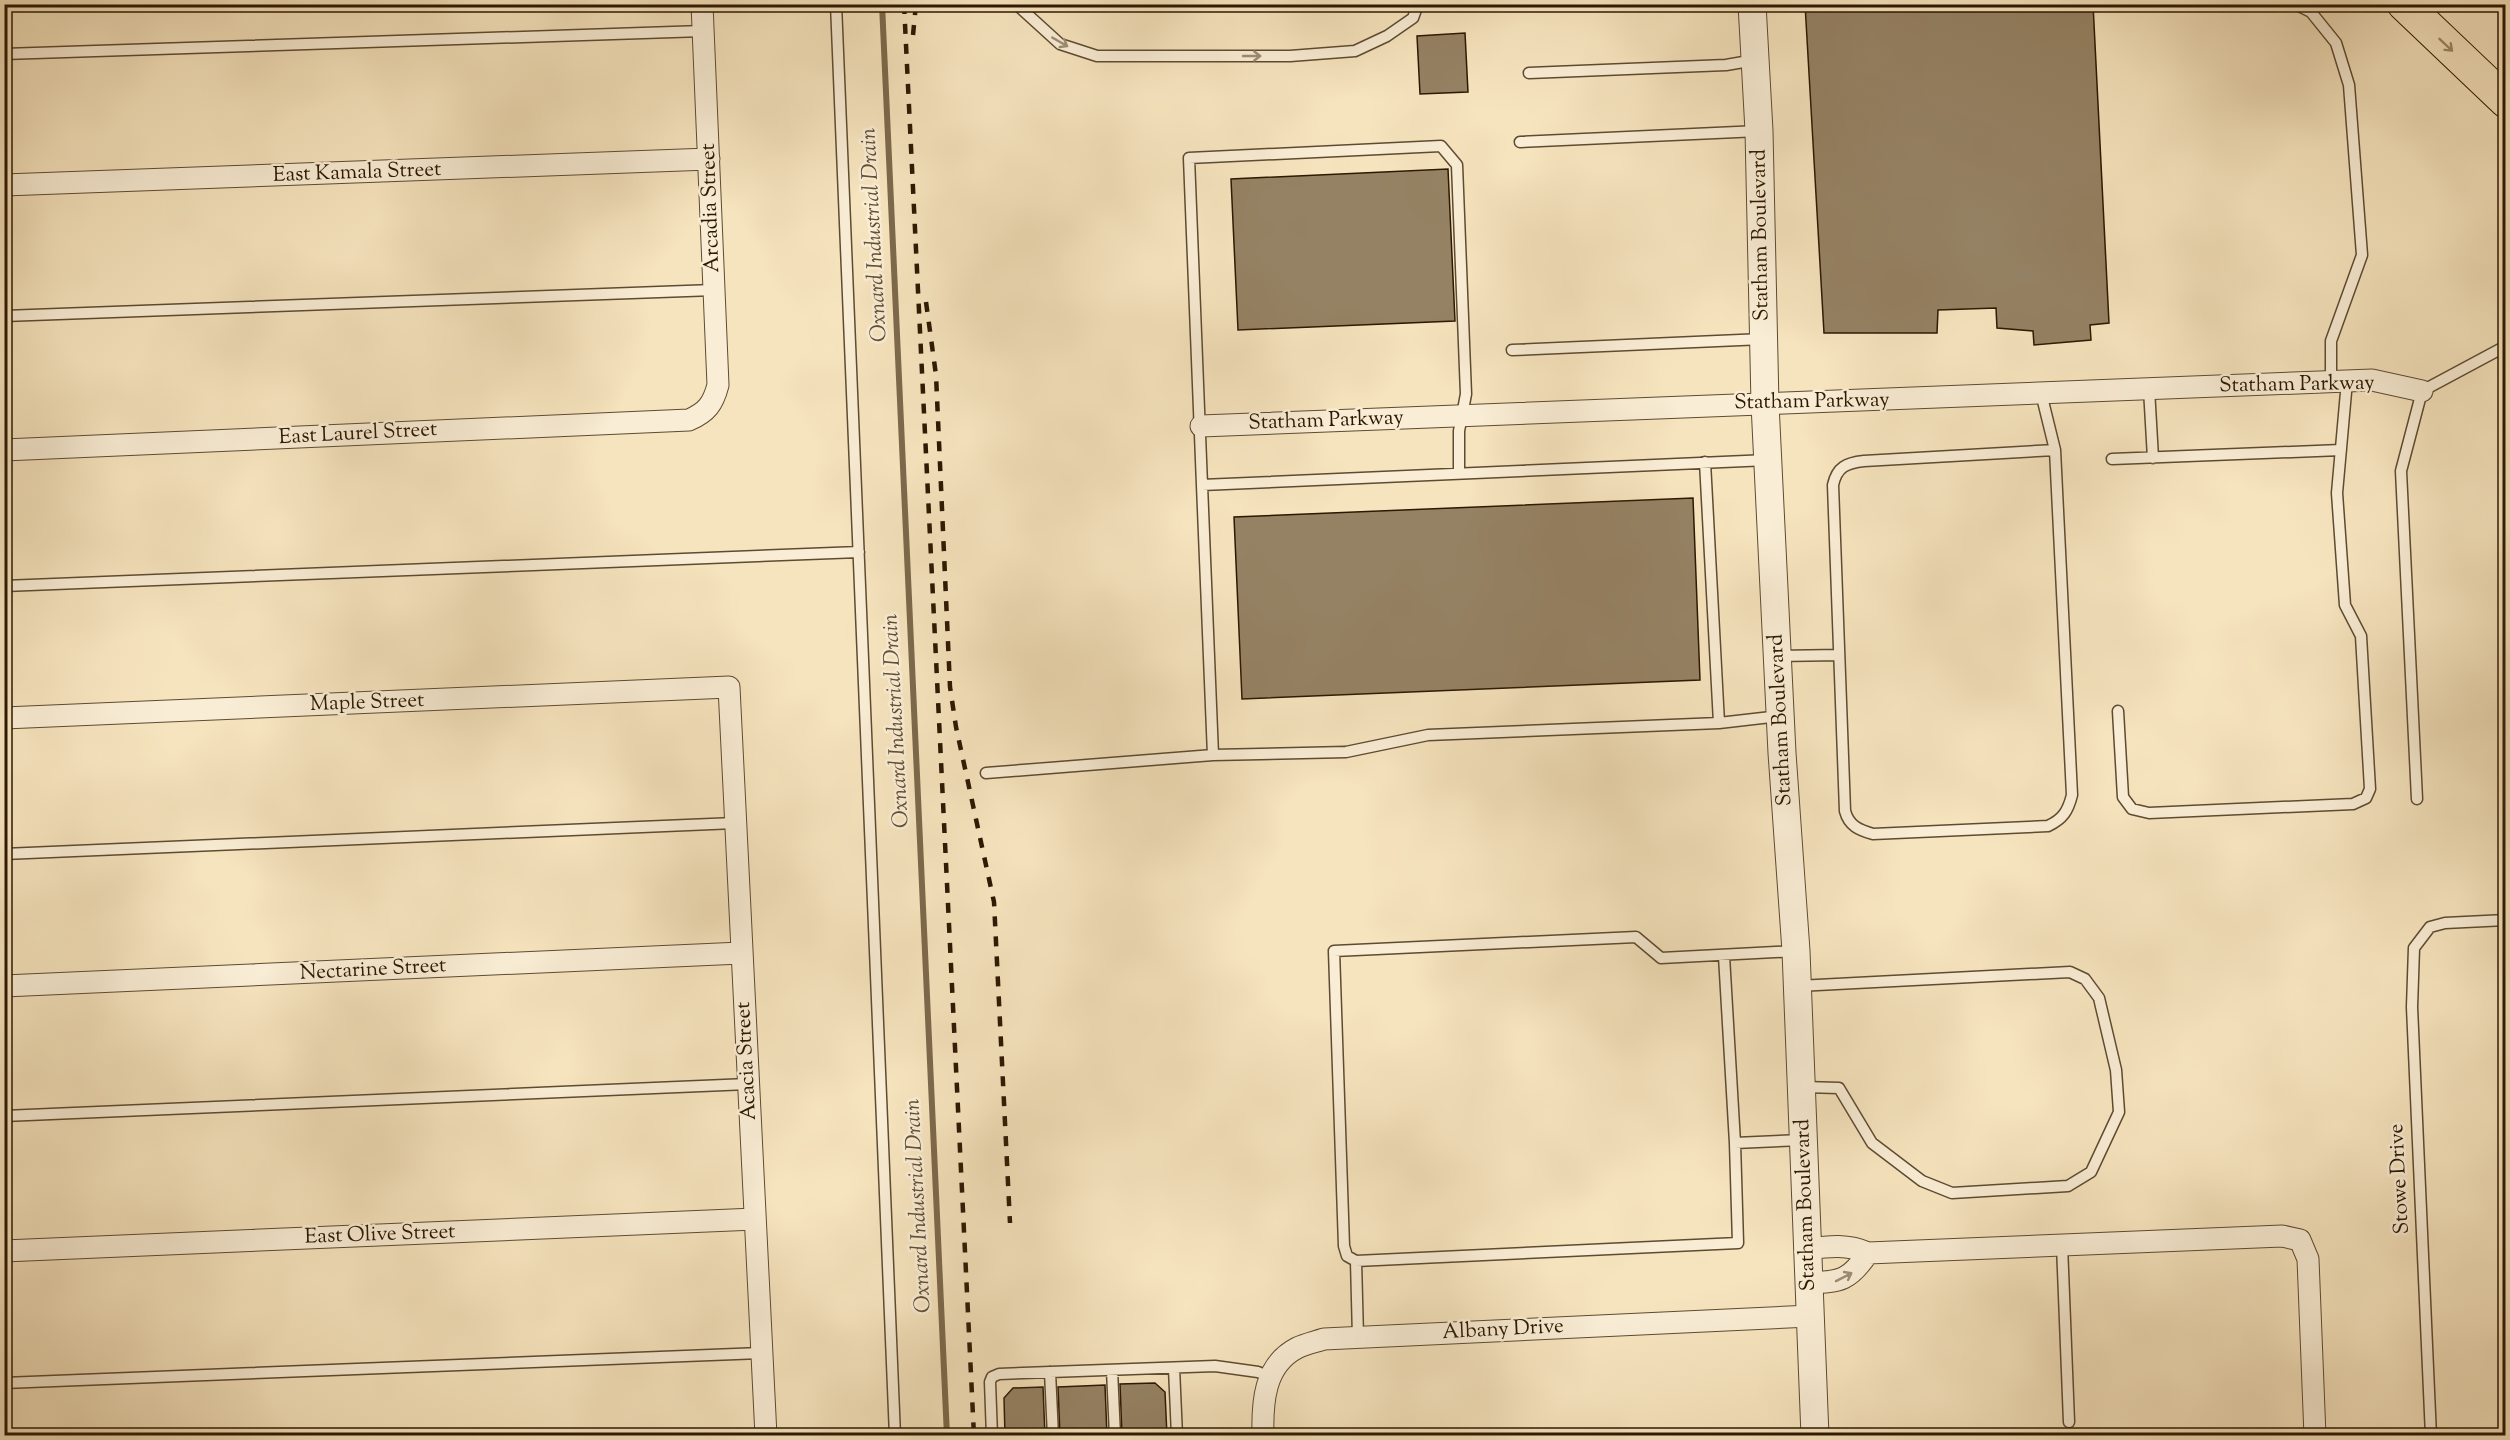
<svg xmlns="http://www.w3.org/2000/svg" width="2510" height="1440" font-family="'Sorts Mill Goudy',serif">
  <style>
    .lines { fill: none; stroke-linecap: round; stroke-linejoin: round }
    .stream { stroke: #7c694c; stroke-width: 6 }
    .building { fill: #958264; stroke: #2c1802; stroke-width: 1.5 }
    .service-casing { stroke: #5e4b31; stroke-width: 13 }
    .minor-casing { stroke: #5e4b31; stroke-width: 23 }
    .tertiary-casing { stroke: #5e4b31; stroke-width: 29 }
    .primary-casing { stroke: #2c1802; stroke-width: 35 }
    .service { stroke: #f9edd5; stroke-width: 10 }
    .minor { stroke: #f9edd5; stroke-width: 21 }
    .tertiary { stroke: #f9edd5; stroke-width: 27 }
    .primary { stroke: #f6e4be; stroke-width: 33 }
    .rail { stroke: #2c1802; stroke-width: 4.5; stroke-dasharray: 10 10; stroke-linecap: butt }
    .oneway { stroke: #9d8d76 }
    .oneway2 { stroke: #9b8869 }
    .labels { text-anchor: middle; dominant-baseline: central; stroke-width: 5; stroke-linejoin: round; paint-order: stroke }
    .street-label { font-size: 21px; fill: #2c1802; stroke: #f9edd5 }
    .water-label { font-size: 22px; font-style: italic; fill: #614e34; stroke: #f9edd5 }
  </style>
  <rect width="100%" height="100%" fill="#f6e4be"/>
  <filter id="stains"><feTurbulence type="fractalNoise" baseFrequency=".00333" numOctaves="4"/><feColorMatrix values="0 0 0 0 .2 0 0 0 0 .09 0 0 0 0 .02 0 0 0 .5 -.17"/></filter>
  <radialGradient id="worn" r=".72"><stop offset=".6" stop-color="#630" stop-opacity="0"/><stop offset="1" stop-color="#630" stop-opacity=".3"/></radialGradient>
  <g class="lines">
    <path class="stream" d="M 882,4 L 947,1436"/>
  </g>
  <path class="building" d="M 1805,4 L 2093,4 L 2109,323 L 2090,325 L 2091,340 L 2034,345 L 2033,331 L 1997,328 L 1996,308 L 1938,310 L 1937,333 L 1824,333 Z
    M 1465,33 L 1468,92 L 1420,94 L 1417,36 Z
    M 1448,169 L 1455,321 L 1238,330 L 1231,179 Z
    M 1693,498 L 1700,680 L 1242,699 L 1234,517 Z
    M 1155,1383 L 1165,1392 L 1167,1436 L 1122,1436 L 1120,1384 Z
    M 1105,1385 L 1107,1436 L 1060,1436 L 1058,1387 Z
    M 1043,1387 L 1045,1436 L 1005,1436 L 1004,1398 L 1013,1388 Z"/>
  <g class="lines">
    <g class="service-casing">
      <path id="service" d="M 836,4 L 895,1436
        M 1016,4 L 1060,44 L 1097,56 L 1290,56 L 1355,51 L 1387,36 L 1413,18 L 1418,4
        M 2295,4 L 2311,12 L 2336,43 L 2349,85 L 2362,255 L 2331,341 L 2331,381
        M 4,54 L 703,31
        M 1529,73 L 1726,65 L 1755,60
        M 1520,142 L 1759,131
        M 4,316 L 714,290
        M 1512,350 L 1763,339
        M 2149,389 L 2153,458
        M 2041,393 L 2055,450 L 2072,795 C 2068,811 2063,819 2048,826 L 1873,834 C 1859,830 1849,826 1845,811 L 1833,485 C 1837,467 1846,463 1864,461 L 2055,450
        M 2112,459 L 2341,450
        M 1768,460 L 1202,485 L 1213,755 L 1346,752 L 1428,735 L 1719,723 L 1780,716
        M 1705,462 L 1719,723
        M 1202,485 L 1189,158 L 1441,146 L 1457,165 L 1466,394 L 1459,431 L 1459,473
        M 4,586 L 859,552
        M 1778,656 L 1839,655
        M 2118,711 L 2123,797 L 2132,809 L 2149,813 L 2353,804 L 2366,798 L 2370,789 L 2361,636 L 2345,605 L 2337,493 L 2347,381
        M 986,773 L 1213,755
        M 2417,799 L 2401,471 L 2422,391 L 2506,346
        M 4,854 L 735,823
        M 1724,956 L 1735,1143 L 1802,1140
        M 1798,986 L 2070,972 L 2085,979 L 2099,998 L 2116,1070 L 2119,1112 L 2091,1172 L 2068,1186 L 1952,1193 L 1922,1181 L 1872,1143 L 1839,1088 L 1803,1087
        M 4,1116 L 748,1084
        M 1735,1143 L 1738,1243 L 1356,1261 L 1347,1256 L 1344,1246 L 1334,951 L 1636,937 L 1661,958 L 1796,951
        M 2062,1245 L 2069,1422
        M 1356,1261 L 1358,1337
        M 1174,1368 L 1177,1436
        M 1112,1370 L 1115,1436
        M 1050,1372 L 1053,1436
        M 4,1383 L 761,1353
        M 992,1436 L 990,1382 L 992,1377 L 999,1374 L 1215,1366 L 1258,1372 L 1270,1377
        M 2431,1436 L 2412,1007 L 2414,948 L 2430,927 L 2445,923 L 2506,920"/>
    </g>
    <g class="minor-casing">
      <path id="minor" d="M 4,185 L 709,159
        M 1201,426 L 2372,380 L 2422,391
        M 4,450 L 689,420 C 707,412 713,404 718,385 L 702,4
        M 4,718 L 729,687 L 766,1436
        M 4,986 L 741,953
        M 1808,1249 C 1830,1246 1848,1244 1868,1253 L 2282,1236 L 2300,1240 L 2308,1259 L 2315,1436
        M 4,1251 L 755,1219
        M 1809,1283 C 1841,1282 1850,1280 1868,1253
        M 1263,1436 C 1262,1403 1264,1365 1297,1348 C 1305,1344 1315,1342 1324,1339 L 1810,1316"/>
    </g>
    <g class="tertiary-casing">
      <path id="tertiary" d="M 1752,4 L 1759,131 L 1765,404 L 1782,753 L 1796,951 L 1815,1436"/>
    </g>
    <g class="primary-casing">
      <path id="primary" d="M 2404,4 L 2506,101"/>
    </g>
    <use href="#service" class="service"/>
    <use href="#minor" class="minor"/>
    <use href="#tertiary" class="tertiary"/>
    <use href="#primary" class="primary"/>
    <path class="rail" d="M 904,4 L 974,1436
      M 913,35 L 916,4
      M 926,302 L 936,375 L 950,687 L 956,727 L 994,902 L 1010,1223"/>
  </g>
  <defs><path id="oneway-shaft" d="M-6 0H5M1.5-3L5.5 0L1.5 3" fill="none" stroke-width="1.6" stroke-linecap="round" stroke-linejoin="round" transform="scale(1.5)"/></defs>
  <g class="oneway">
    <use href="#oneway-shaft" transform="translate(1060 42) rotate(30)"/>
    <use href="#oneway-shaft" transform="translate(1252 56)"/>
    <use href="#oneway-shaft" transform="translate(1844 1277) rotate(-27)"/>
  </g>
  <use class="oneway2" href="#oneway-shaft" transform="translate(2446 45) rotate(43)"/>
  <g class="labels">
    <g class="street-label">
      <text transform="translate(357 173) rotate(-2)">East Kamala Street</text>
      <text transform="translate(711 208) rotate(-92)">Arcadia Street</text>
      <text transform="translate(1761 235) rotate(-91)">Statham Boulevard</text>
      <text transform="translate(2297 385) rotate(-1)">Statham Parkway</text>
      <text transform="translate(1812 402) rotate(-1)">Statham Parkway</text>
      <text transform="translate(1326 421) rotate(-2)">Statham Parkway</text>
      <text transform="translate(358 434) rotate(-3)">East Laurel Street</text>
      <text transform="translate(367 703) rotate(-2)">Maple Street</text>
      <text transform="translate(1781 720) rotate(-93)">Statham Boulevard</text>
      <text transform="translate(373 970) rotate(-3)">Nectarine Street</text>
      <text transform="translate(747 1061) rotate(-93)">Acacia Street</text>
      <text transform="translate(2400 1179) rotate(-93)">Stowe Drive</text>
      <text transform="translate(1806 1205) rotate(-92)">Statham Boulevard</text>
      <text transform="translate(380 1235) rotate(-2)">East Olive Street</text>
      <text transform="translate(1503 1330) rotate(-3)">Albany Drive</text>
    </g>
    <g class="water-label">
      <text transform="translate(875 235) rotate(-93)">Oxnard Industrial Drain</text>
      <text transform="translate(897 721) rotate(-93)">Oxnard Industrial Drain</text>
      <text transform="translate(919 1206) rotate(-93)">Oxnard Industrial Drain</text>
    </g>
  </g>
  <rect width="2510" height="1440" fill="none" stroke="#f6e4be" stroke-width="24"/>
  <rect x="6" y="6" width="2498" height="1428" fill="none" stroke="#2c1802" stroke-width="3"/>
  <rect x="12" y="12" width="2486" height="1416" fill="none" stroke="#2c1802" stroke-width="1.5"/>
  <rect width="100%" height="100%" filter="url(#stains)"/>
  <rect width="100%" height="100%" fill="url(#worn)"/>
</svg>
